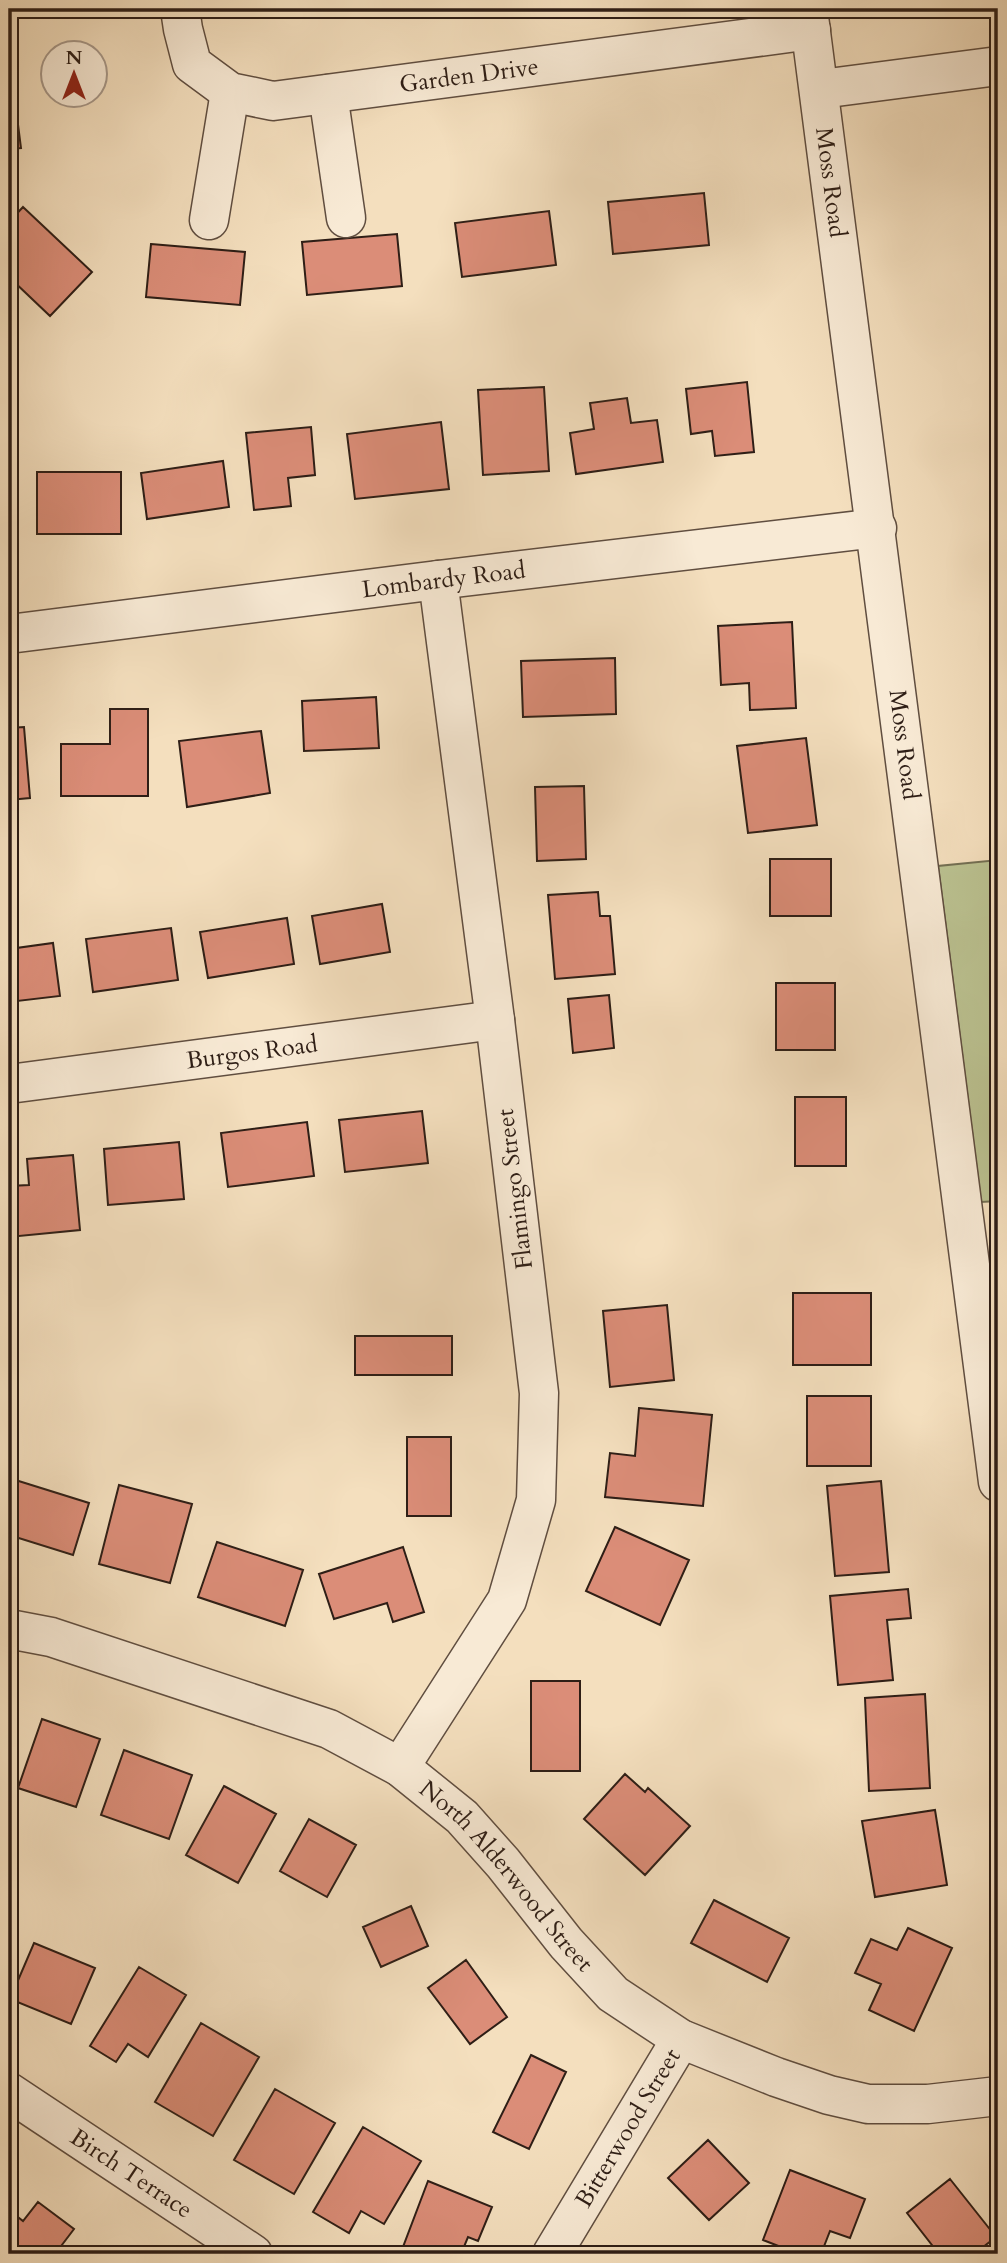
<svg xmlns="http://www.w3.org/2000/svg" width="1007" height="2263" font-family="Cardo,serif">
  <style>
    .green { fill: #bbc291; stroke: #747054; stroke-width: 2 }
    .building { fill: #db8d78; stroke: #2e1e16; stroke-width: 2 }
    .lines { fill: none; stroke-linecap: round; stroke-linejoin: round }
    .minor-casing { stroke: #604e40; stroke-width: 41 }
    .minor { stroke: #f8ead5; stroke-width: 38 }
    .labels { text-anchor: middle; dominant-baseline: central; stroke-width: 5; stroke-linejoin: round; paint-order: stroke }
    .street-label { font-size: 24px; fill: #2e1e16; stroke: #f8ead5 }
  </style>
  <rect width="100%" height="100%" fill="#f4dfbe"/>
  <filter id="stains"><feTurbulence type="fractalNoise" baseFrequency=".00286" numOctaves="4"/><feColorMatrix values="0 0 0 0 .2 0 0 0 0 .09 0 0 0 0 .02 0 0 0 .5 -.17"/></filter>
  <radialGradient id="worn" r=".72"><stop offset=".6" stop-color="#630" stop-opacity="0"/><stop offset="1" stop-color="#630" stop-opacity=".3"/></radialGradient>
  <path class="green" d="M 998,860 L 998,1201 L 981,1202 L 938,866 Z"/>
  <path class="building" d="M 9,54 L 21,148 L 9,149 Z
    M 704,193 L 709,245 L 613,254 L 608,202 Z
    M 23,207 L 92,272 L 50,316 L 9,277 L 9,222 Z
    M 549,211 L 556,265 L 462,277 L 455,223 Z
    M 397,234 L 402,286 L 307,295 L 302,242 Z
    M 151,244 L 245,252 L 240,305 L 146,297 Z
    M 747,382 L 754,452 L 715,456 L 712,431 L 691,434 L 686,389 Z
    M 544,387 L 549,471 L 483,475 L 478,390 Z
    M 627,398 L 631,423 L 657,420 L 663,462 L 576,474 L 570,433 L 594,429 L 590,403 Z
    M 441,422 L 449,489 L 355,499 L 347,434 Z
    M 311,427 L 315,475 L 288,478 L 291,506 L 254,510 L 246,433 Z
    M 223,461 L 229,507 L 147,519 L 141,473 Z
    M 37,472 L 121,472 L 121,534 L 37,534 Z
    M 11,490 L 14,535 L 9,536 L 9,491 Z
    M 792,622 L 796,708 L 750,710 L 749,683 L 721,685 L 718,626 Z
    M 615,658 L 616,714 L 523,717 L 521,661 Z
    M 376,697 L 379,748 L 304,751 L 302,701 Z
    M 110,709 L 148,709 L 148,796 L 61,796 L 61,744 L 110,744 Z
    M 24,727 L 30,798 L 9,800 L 9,728 Z
    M 261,731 L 270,793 L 187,807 L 179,741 Z
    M 806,738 L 817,825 L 748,833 L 737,746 Z
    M 584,786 L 586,859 L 537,861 L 535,787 Z
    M 770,859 L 831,859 L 831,916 L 770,916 Z
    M 598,892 L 600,916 L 610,916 L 615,974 L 555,979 L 548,895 Z
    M 382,904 L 390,952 L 320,964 L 312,916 Z
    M 287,918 L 294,964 L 208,978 L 200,932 Z
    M 171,928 L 178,980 L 93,992 L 86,939 Z
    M 9,938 L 15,938 L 16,948 L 53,943 L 60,996 L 9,1002 Z
    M 776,983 L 835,983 L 835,1050 L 776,1050 Z
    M 609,995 L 614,1048 L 573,1053 L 568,999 Z
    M 795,1097 L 846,1097 L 846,1166 L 795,1166 Z
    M 422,1111 L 428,1163 L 345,1172 L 339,1120 Z
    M 307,1122 L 314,1176 L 228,1187 L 221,1133 Z
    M 179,1142 L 184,1199 L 108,1205 L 104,1149 Z
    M 73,1155 L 80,1230 L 9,1237 L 9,1186 L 29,1185 L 27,1159 Z
    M 793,1293 L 871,1293 L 871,1365 L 793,1365 Z
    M 667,1305 L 674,1380 L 610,1387 L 603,1311 Z
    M 355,1336 L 452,1336 L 452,1375 L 355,1375 Z
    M 807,1396 L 871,1396 L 871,1466 L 807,1466 Z
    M 639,1408 L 712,1415 L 703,1506 L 605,1497 L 610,1453 L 635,1456 Z
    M 407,1437 L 451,1437 L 451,1516 L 407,1516 Z
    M 9,1478 L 89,1503 L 73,1555 L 9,1535 Z
    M 881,1481 L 889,1572 L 835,1576 L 827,1486 Z
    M 119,1485 L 192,1504 L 170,1583 L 99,1564 Z
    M 615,1527 L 689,1560 L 660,1625 L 586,1591 Z
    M 217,1542 L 303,1570 L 285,1626 L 198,1597 Z
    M 403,1547 L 424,1612 L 393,1622 L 387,1603 L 334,1619 L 319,1574 Z
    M 908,1589 L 911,1618 L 887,1620 L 893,1680 L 838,1685 L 830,1596 Z
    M 531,1681 L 580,1681 L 580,1771 L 531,1771 Z
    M 925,1694 L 930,1788 L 869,1791 L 865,1698 Z
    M 42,1719 L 100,1739 L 76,1807 L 18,1788 Z
    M 124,1750 L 192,1775 L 169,1839 L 101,1815 Z
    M 625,1774 L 645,1792 L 648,1788 L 690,1826 L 645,1875 L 584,1819 Z
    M 224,1786 L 276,1814 L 238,1883 L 186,1855 Z
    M 935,1810 L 947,1885 L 875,1897 L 862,1821 Z
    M 309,1819 L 356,1845 L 327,1897 L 280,1871 Z
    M 714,1900 L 789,1938 L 767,1982 L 691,1943 Z
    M 411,1906 L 428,1946 L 381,1967 L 363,1927 Z
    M 908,1928 L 952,1948 L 914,2031 L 869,2010 L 881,1984 L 855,1973 L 871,1939 L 897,1950 Z
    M 34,1943 L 95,1968 L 71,2024 L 10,1999 Z
    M 466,1960 L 507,2017 L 470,2044 L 428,1988 Z
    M 139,1967 L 186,1995 L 148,2057 L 128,2044 L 116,2062 L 90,2046 Z
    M 201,2023 L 259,2057 L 213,2136 L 155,2102 Z
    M 531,2055 L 566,2072 L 529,2149 L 493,2132 Z
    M 275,2089 L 335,2123 L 294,2194 L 234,2160 Z
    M 363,2127 L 421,2161 L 384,2224 L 361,2211 L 349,2233 L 313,2212 Z
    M 708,2140 L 749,2183 L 709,2220 L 668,2178 Z
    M 790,2170 L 865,2199 L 850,2238 L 830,2231 L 821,2254 L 799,2254 L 763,2240 Z
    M 950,2179 L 996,2237 L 974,2254 L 939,2254 L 907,2213 Z
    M 428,2181 L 492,2207 L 478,2241 L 468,2237 L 461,2254 L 421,2254 L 403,2247 Z
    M 38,2202 L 74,2229 L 55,2254 L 9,2254 L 9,2210 L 23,2221 Z"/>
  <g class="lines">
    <g class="minor-casing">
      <g id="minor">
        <path id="s1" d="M 180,9 L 183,29 L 192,64 L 230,92 L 273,101 L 811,30"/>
        <path id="s2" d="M 808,9 C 874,500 936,991 998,1482"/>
        <path d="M 821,89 L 998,66"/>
        <path d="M 328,94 L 346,218"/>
        <path d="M 209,220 L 230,92"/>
        <path id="s3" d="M 9,634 L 438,580 L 877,528"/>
        <path id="s4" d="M 9,1084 L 495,1020"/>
        <path id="s5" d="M 9,1629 L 51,1637 L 329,1729 L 400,1767 L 462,1817 L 503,1863 L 566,1943 L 613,1994 L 681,2039 L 776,2077 L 829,2095 L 868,2104 L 928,2104 L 998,2096"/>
        <path d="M 400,1767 L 507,1600 L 536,1500 L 539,1393 L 495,1020 L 438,580"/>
        <path id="s6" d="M 9,2092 L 253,2254"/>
        <path id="s7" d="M 552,2254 L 681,2039"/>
      </g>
    </g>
    <use href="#minor" class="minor"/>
  </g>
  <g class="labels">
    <g class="street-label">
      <text stroke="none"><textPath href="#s1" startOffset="345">Garden Drive</textPath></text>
      <text stroke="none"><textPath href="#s2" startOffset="175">Moss Road</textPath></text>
      <text stroke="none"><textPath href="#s3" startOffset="438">Lombardy Road</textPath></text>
      <text stroke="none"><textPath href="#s2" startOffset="742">Moss Road</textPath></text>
      <text stroke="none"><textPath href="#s4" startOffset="245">Burgos Road</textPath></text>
      <text transform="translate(515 1189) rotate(-97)">Flamingo Street</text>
      <text stroke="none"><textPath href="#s5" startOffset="569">North Alderwood Street</textPath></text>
      <text stroke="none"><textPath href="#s7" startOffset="147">Bitterwood Street</textPath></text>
      <text stroke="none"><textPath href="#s6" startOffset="147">Birch Terrace</textPath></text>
    </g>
  </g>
  <rect width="1007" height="2263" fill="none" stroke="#f4dfbe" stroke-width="35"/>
  <rect x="10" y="10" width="986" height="2242" fill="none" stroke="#2e1e16" stroke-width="3.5"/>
  <rect x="18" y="18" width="972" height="2228" fill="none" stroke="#2e1e16" stroke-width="2"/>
  <g transform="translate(74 74)"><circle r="33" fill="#f8ead5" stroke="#a79889" stroke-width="2"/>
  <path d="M0-5L12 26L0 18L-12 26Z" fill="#8f2418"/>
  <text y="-10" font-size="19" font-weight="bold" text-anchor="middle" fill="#2e1e16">N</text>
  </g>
  <rect width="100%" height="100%" filter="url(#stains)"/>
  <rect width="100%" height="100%" fill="url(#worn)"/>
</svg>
